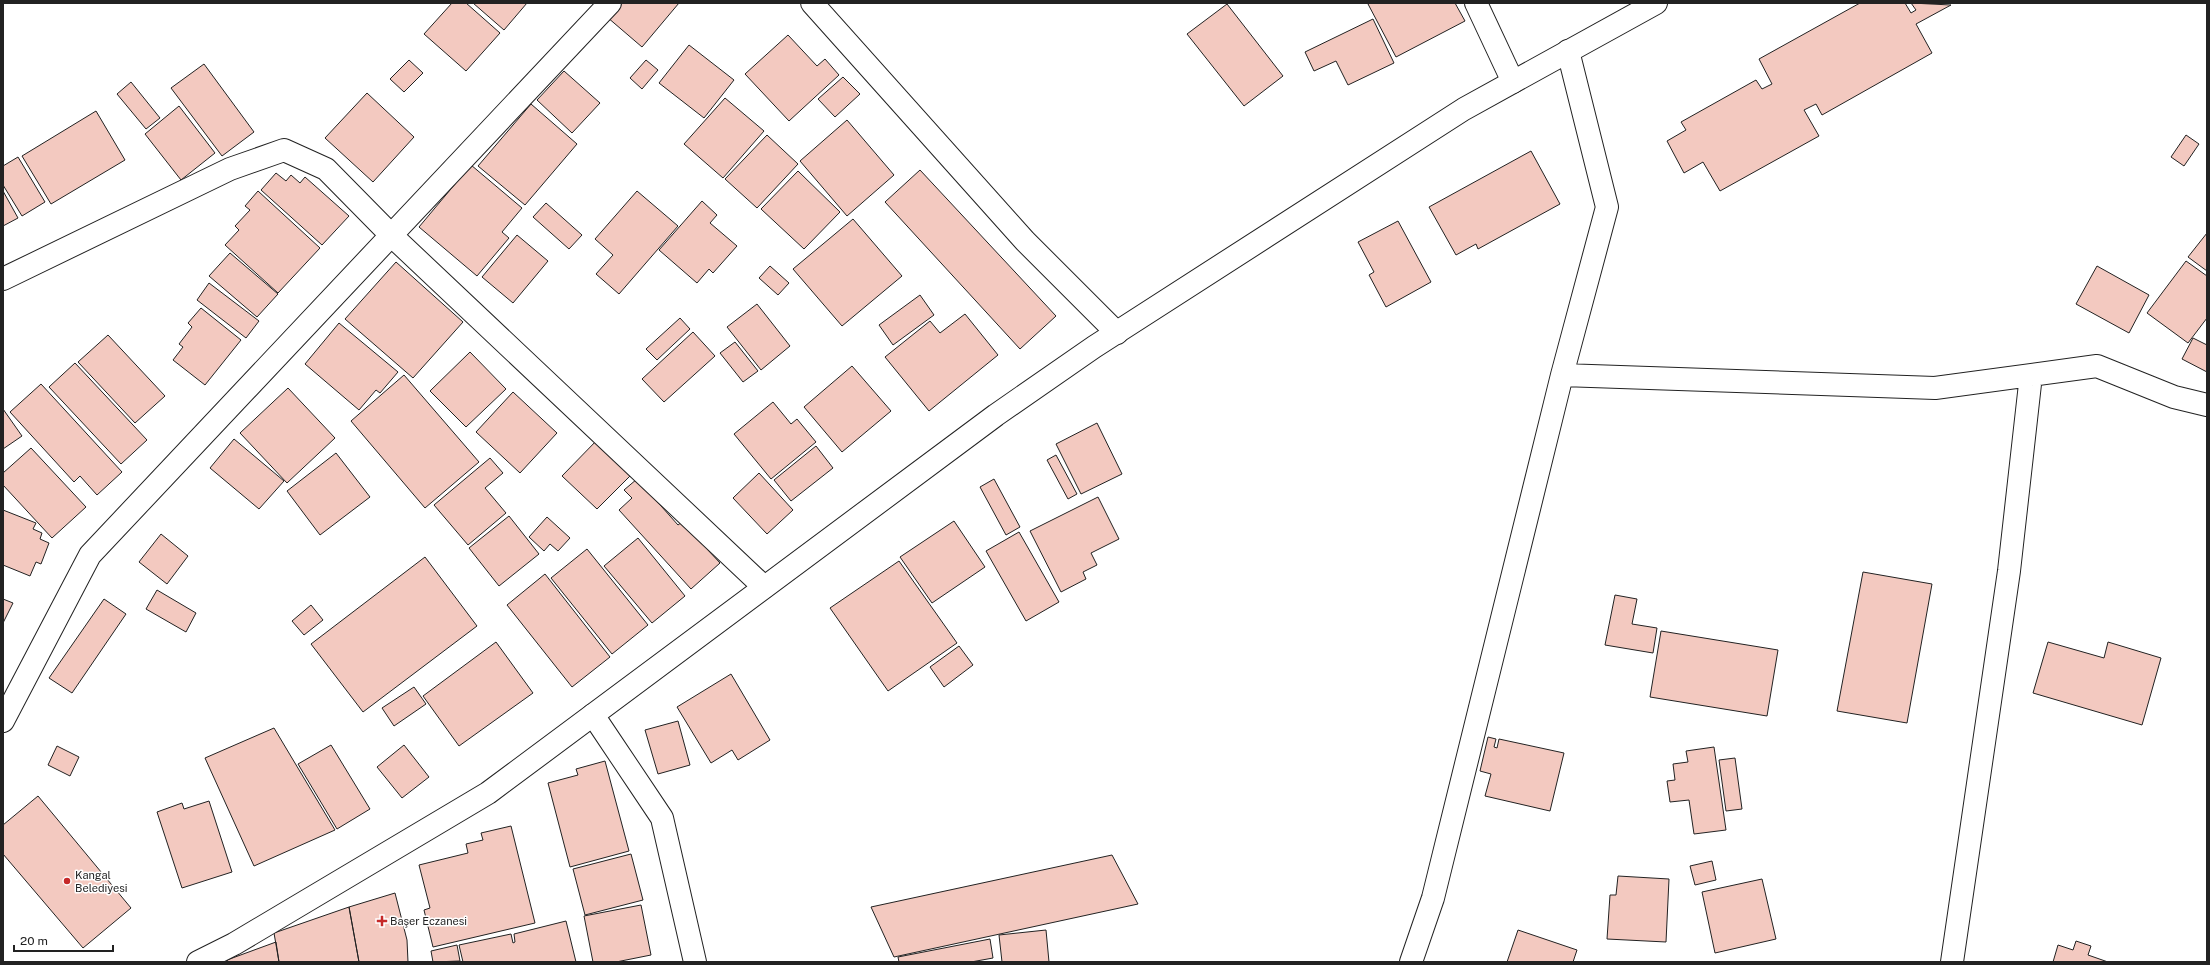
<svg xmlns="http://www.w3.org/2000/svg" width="2210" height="965" font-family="'Public Sans',sans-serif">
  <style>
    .building { fill: #f3c9c0; stroke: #222 }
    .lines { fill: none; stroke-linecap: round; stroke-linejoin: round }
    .street-casing { stroke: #222; stroke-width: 24 }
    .secondary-casing { stroke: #222; stroke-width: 24 }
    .street { stroke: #fff; stroke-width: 22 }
    .secondary { stroke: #fff; stroke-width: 22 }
    .poi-dot { fill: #c62828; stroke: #fff; stroke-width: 1.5 }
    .labels { text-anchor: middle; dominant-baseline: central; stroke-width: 3; stroke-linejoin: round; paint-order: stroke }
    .poi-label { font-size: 11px; fill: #222; stroke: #fff; text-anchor: start }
  </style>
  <rect width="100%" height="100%" fill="#fff"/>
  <path class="building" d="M 452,3 L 466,3 L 500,33 L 466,71 L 424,34 Z
    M 473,3 L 527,3 L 504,30 Z
    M 619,3 L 679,3 L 642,47 L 607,17 Z
    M 1370,3 L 1455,3 L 1465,21 L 1396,57 L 1368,4 Z
    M 1860,3 L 1905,3 L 1911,13 L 1916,10 L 1911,3 L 1951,5 L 1916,24 L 1932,53 L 1822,115 L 1816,104 L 1804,110 L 1819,136 L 1720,191 L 1703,162 L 1684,173 L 1667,141 L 1686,130 L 1681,122 L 1756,80 L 1762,89 L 1772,84 L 1759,59 Z
    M 1227,4 L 1283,76 L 1244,106 L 1187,34 Z
    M 1373,19 L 1394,63 L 1348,85 L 1336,61 L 1314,71 L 1305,52 Z
    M 788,35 L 817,66 L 825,59 L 839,75 L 789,121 L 745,74 Z
    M 689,45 L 734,80 L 704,118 L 659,83 Z
    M 409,60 L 423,73 L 404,92 L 390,79 Z
    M 646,60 L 658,70 L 642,89 L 630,78 Z
    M 204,64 L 254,132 L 222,156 L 171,88 Z
    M 564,71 L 600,103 L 572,133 L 537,100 Z
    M 843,77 L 860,94 L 835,117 L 818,99 Z
    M 131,82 L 160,118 L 146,129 L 117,94 Z
    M 367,93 L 414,137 L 373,182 L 325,138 Z
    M 725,98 L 764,131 L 723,178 L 684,144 Z
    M 531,104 L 577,144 L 525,205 L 478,166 Z
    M 179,106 L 215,153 L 181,180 L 145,134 Z
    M 96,111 L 125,160 L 51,204 L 22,156 Z
    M 847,120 L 894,175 L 847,216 L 800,161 Z
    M 767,135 L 798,164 L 757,208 L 725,179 Z
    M 2186,135 L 2199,144 L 2184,166 L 2171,157 Z
    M 1531,151 L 1560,204 L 1478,249 L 1476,244 L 1456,255 L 1429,207 Z
    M 18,157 L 45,202 L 22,216 L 3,185 L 3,166 Z
    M 471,165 L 522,208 L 502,232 L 509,238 L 477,276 L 419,227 Z
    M 920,170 L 1056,316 L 1020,349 L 885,202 Z
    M 798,171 L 840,212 L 804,249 L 761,209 Z
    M 276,173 L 286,181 L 291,175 L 300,183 L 305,177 L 349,216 L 322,245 L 261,190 Z
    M 3,191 L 18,218 L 3,226 Z
    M 258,191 L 320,248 L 278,293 L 225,245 L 239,230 L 235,226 L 250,210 L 245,206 Z
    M 637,191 L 678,226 L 619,294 L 596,274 L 613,255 L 595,239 Z
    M 702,201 L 717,215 L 710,223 L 737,246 L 713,273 L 709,269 L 697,283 L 659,250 Z
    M 546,203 L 582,235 L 569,249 L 533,217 Z
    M 853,219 L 902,276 L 842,326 L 793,269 Z
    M 1398,221 L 1431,282 L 1386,307 L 1369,275 L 1374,272 L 1358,242 Z
    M 2207,233 L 2207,271 L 2188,257 Z
    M 517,235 L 548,261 L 513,303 L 482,277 Z
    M 230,253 L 278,294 L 257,317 L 209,276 Z
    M 2186,261 L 2207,276 L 2207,318 L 2188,343 L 2147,313 Z
    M 396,262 L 463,322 L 413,378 L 345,319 Z
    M 770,266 L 789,283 L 778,295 L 759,278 Z
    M 2097,266 L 2149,295 L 2129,333 L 2076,304 Z
    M 209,283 L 259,321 L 246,338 L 197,300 Z
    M 920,295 L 934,315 L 893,345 L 879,325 Z
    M 757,304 L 790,346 L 761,370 L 727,327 Z
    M 201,308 L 241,340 L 205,385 L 173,360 L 183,347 L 179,344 L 192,327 L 188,323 Z
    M 965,314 L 998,355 L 929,411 L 885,357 L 930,321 L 940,333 Z
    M 680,318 L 690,329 L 657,360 L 646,349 Z
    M 339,323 L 398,372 L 380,393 L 376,390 L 359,410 L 305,364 Z
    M 693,332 L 715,356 L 664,402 L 642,379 Z
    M 108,335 L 165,396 L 135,423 L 78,362 Z
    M 2193,338 L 2207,345 L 2207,372 L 2182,359 Z
    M 735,342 L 758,371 L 743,382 L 720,353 Z
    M 470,352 L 506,389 L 466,427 L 430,391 Z
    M 75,363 L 147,440 L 121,464 L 49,387 Z
    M 852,366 L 891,411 L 842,452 L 804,407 Z
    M 404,375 L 479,462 L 425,508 L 351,421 Z
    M 41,384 L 122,472 L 97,495 L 80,476 L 74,482 L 10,412 Z
    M 288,388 L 335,438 L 287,483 L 240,433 Z
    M 513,392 L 557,433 L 520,473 L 476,432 Z
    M 773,402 L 791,424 L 797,419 L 816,442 L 771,479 L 734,434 Z
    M 3,409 L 22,436 L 3,449 Z
    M 1097,423 L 1122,474 L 1081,494 L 1056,444 Z
    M 599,438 L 634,472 L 597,509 L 562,476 Z
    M 234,439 L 284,481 L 259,509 L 210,468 Z
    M 816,446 L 833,468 L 791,501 L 774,480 Z
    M 31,448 L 86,507 L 52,538 L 3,485 L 3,473 Z
    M 336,453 L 370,497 L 320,535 L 287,491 Z
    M 1056,455 L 1077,494 L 1068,499 L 1047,460 Z
    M 490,458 L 503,473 L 485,488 L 506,513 L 468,545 L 434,505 Z
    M 759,473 L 793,510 L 767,534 L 733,498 Z
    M 637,479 L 678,525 L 682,522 L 720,563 L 691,589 L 619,510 L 632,498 L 624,490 Z
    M 994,479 L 1020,527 L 1006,535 L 980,487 Z
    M 1098,497 L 1119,539 L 1091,553 L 1097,565 L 1083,572 L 1086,579 L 1061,592 L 1030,531 Z
    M 3,510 L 36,523 L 33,529 L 42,533 L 40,539 L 49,543 L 41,564 L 36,562 L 30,576 L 3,565 Z
    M 509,516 L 539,554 L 499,586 L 469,548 Z
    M 547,517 L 570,538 L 558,551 L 550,544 L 544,551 L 529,537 Z
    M 954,521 L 985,567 L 932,603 L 900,557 Z
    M 1019,532 L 1059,602 L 1026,621 L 986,551 Z
    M 161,534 L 188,556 L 167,584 L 139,562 Z
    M 638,538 L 685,596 L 652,623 L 604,566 Z
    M 587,549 L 648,625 L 612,654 L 551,578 Z
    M 425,557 L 477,626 L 363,712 L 311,644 Z
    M 899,561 L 957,643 L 888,691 L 830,608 Z
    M 1863,572 L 1932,584 L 1907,723 L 1837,711 Z
    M 545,574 L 610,657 L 572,687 L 507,605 Z
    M 157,590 L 196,613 L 186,632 L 146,609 Z
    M 1615,595 L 1637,599 L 1632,624 L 1657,628 L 1653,653 L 1605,645 Z
    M 3,599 L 13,603 L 3,623 Z
    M 104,599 L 126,614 L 72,693 L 49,678 Z
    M 311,605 L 323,620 L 304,635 L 292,621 Z
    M 1661,631 L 1778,650 L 1767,716 L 1650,697 Z
    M 496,642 L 533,693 L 459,746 L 423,696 Z
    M 2048,642 L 2104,658 L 2108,642 L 2161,658 L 2142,725 L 2033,693 Z
    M 959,646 L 973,665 L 944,687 L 930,667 Z
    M 731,674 L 770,740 L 738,760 L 732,750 L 711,763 L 677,707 Z
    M 414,687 L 426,704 L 394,726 L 382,708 Z
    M 678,721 L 690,765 L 658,774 L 645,730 Z
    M 274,728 L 335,830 L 254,866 L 205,758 Z
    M 1488,737 L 1496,739 L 1494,747 L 1497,748 L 1499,739 L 1564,753 L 1550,811 L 1485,796 L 1491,774 L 1480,771 Z
    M 331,745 L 370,809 L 337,829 L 298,764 Z
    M 404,745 L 429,777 L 402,798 L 377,767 Z
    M 57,746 L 79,757 L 70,776 L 48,765 Z
    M 1714,747 L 1726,830 L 1694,834 L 1689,800 L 1670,802 L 1667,781 L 1675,780 L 1673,764 L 1688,762 L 1686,751 Z
    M 1735,758 L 1742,809 L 1726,811 L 1719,760 Z
    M 605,761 L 629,851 L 570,867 L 548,783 L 578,775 L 576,769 Z
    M 38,796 L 131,908 L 83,948 L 3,854 L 3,825 Z
    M 209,801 L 232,872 L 182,888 L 157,812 L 182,803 L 184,809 Z
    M 511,826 L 535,923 L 433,947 L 424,910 L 430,908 L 419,865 L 468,853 L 466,844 L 483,840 L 481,833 Z
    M 631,854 L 643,900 L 585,915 L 573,869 Z
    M 1112,855 L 1138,904 L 894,957 L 871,907 Z
    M 1712,861 L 1716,880 L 1695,885 L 1690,866 Z
    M 1618,876 L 1669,879 L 1666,942 L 1607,939 L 1610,895 L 1616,895 Z
    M 1762,879 L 1776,939 L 1715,953 L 1702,892 Z
    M 395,893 L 407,940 L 408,962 L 359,962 L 349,907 Z
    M 641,905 L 651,955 L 616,962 L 593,962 L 584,916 Z
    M 349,907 L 359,962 L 279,962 L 274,933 Z
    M 566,921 L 576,962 L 463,962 L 459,945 L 511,934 L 513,943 L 515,942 L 514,934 Z
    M 1046,930 L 1049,962 L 1002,962 L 999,935 Z
    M 1518,930 L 1577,950 L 1573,962 L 1507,962 Z
    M 990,939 L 993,958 L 971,962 L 899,962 L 898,957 Z
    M 2076,941 L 2091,946 L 2088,955 L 2108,962 L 2053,962 L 2058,945 L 2073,950 Z
    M 276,942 L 279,962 L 228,962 L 227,960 Z
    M 457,945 L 460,961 L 433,962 L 431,951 Z"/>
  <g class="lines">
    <g class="street-casing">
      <path id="street" d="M 812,3 L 1025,241 L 1117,333
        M 1476,3 L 1513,82
        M 3,279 L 230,169 L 284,150 L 326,169 L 391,235 L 764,587
        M 1562,375 L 1935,388 L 2097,366 L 2174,397 L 2207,405
        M 593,715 L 662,818 L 695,962
        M 1411,962 L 1433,898 L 1562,375 L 1607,207 L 1568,51
        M 1952,962 L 2009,571 L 2031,375"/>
    </g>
    <g class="secondary-casing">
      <path id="secondary" d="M 3,721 L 90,555 L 610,3
        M 198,962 L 234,944 L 488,793 L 996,415 L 1094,347 L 1464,109 L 1656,3"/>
    </g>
    <use href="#street" class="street"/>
    <use href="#secondary" class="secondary"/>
  </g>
  <g class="poi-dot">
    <circle cx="67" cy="881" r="4"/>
    <path d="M380 915h4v4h4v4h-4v4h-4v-4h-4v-4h4z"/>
  </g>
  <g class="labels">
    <g class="poi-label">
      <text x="75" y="875">Kangal<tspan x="75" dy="13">Belediyesi</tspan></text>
      <text x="390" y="921">Başer Eczanesi</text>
    </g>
  </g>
  <rect width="2210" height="965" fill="none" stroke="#222222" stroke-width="8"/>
  <path d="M14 945v6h99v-6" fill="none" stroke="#222222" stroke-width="2"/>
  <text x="20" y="945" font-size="12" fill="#222222" stroke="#ffffff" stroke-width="3" paint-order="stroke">20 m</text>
</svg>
